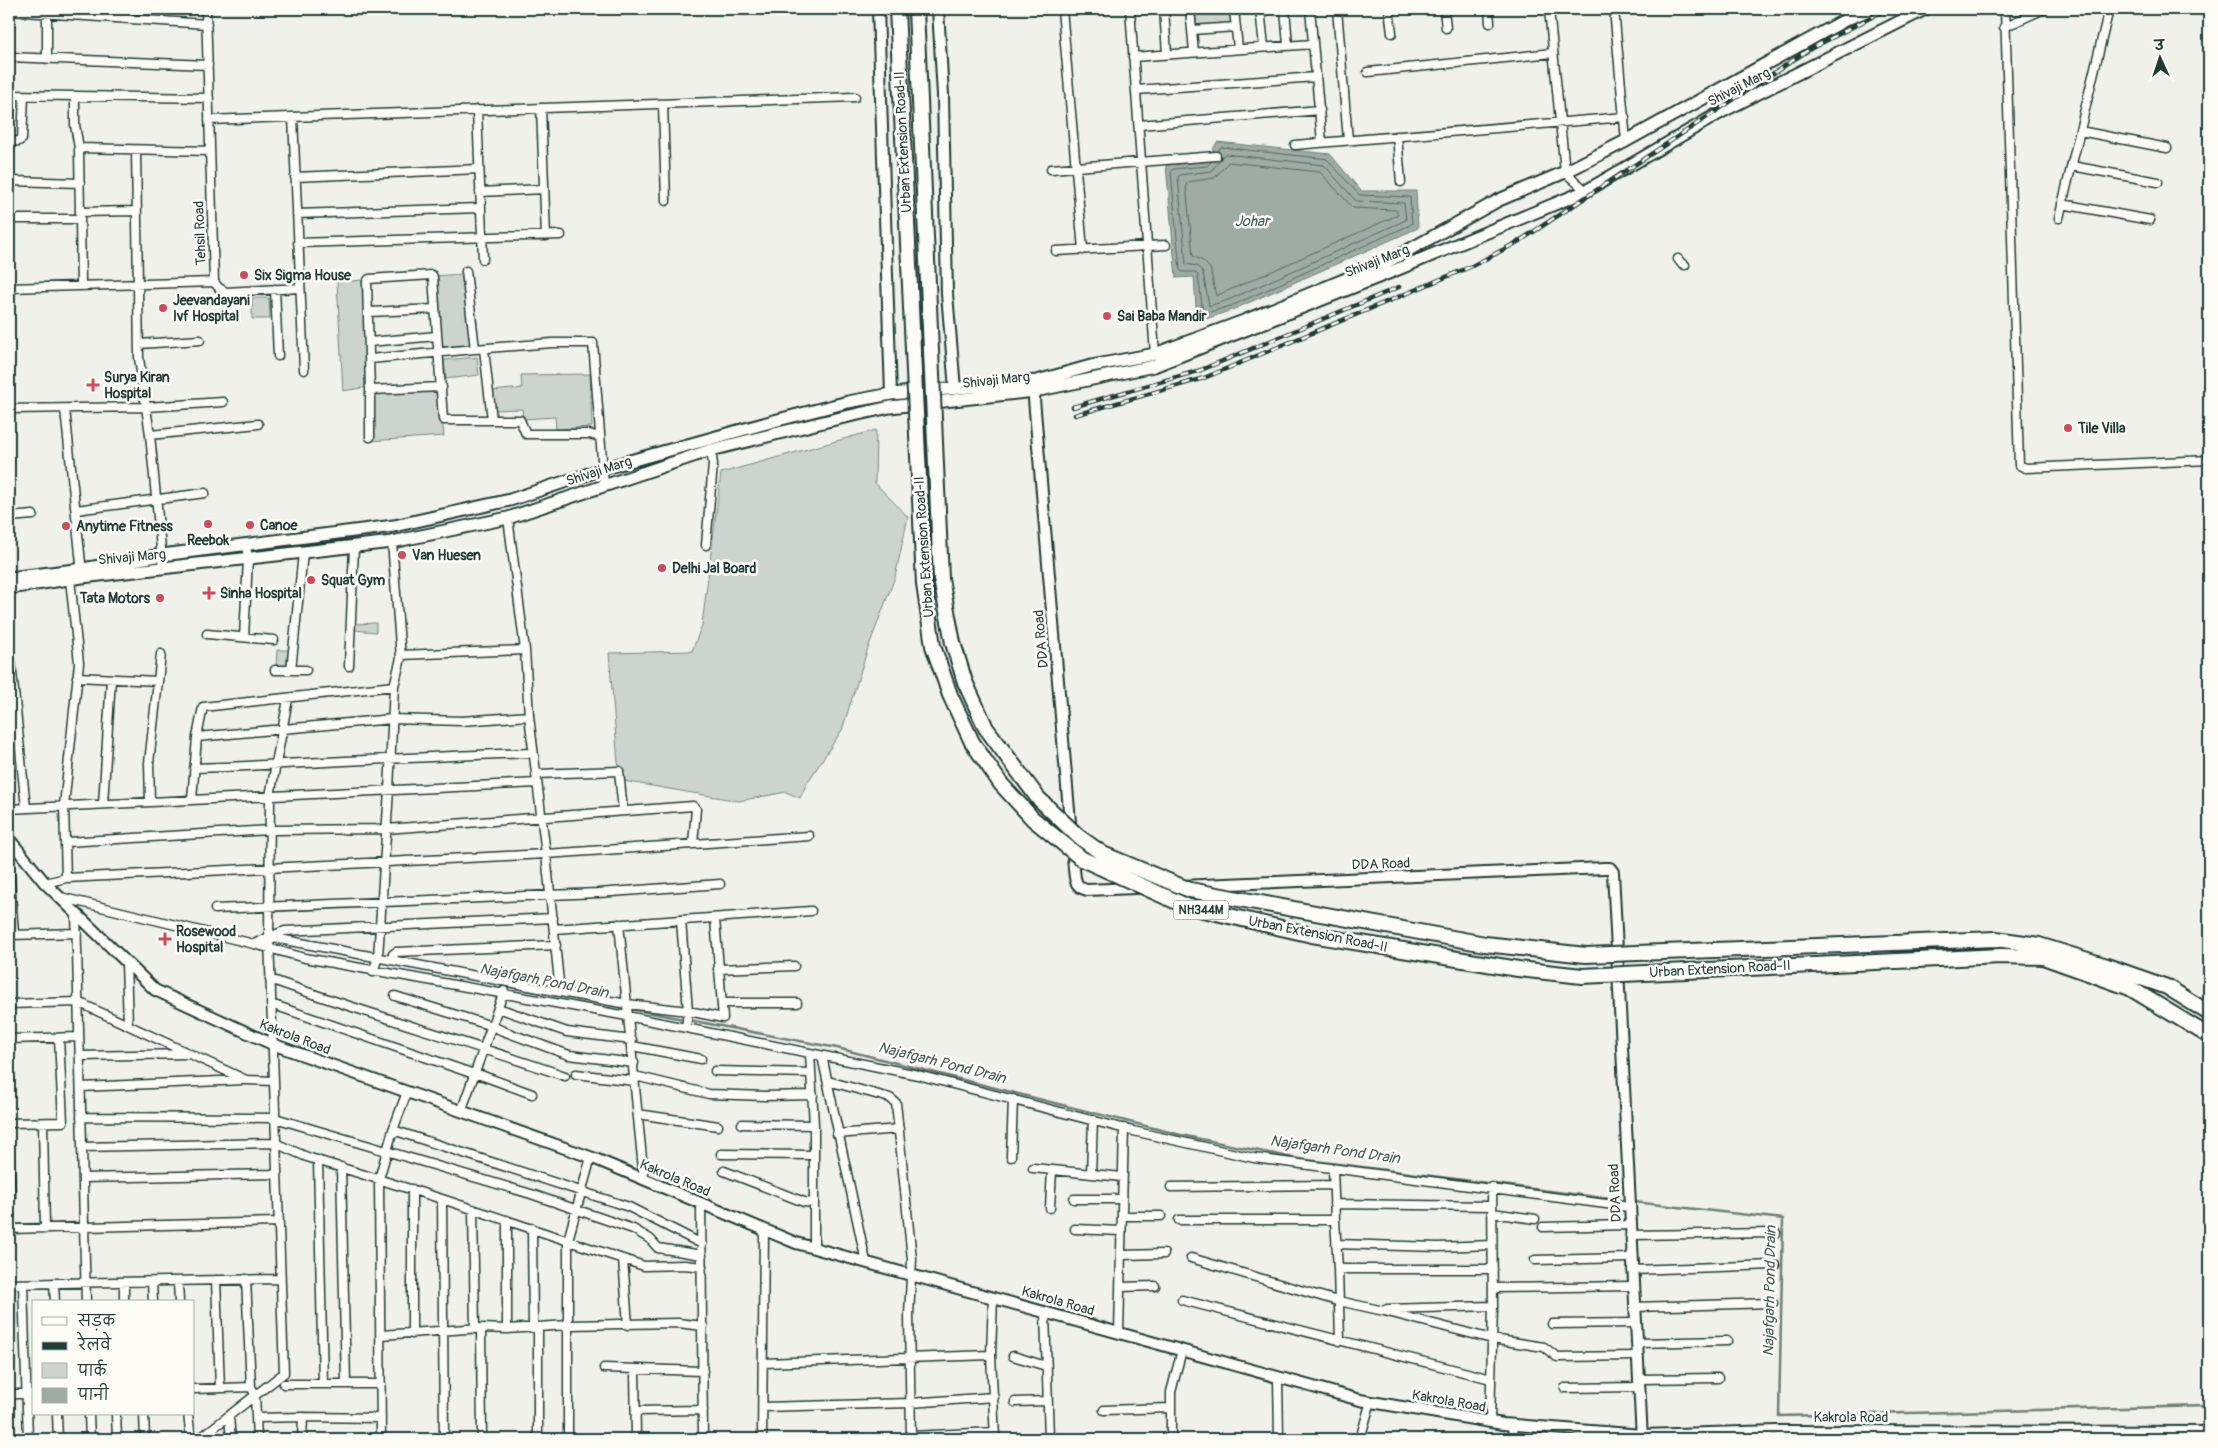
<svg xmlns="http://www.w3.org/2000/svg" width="2218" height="1448" font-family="Pangolin,'Playpen Sans Deva',sans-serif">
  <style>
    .green { fill: #cdd3cd; stroke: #768880 }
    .water { fill: #9faca4; stroke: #6c8077 }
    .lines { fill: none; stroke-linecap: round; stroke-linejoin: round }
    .shore { stroke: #526961; stroke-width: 1 }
    .stream { stroke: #6c8077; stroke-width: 2.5 }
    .minor-casing { stroke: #1f3d34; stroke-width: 11 }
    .tertiary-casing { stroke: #1f3d34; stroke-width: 14 }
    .secondary-casing { stroke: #1f3d34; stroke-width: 15 }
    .minor { stroke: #fdfcf7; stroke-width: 8 }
    .tertiary { stroke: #fdfcf7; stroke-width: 10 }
    .secondary { stroke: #fdfcf7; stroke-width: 11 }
    .rail-casing { stroke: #1f3d34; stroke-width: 4.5 }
    .rail { stroke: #fdfcf7; stroke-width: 2.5; stroke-dasharray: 8; stroke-linecap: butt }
    .trunk-bridge-casing { stroke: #1f3d34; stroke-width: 18; stroke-linecap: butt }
    .trunk-bridge { stroke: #fdfcf7; stroke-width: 14 }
    .poi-dot { fill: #d1495b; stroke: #fdfcf7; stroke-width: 2 }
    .labels { text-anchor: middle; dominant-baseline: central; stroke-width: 5; stroke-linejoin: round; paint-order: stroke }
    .shield { fill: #fdfcf7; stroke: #62766e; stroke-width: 1 }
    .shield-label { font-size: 12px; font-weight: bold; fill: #1f3d34 }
    .street-label { font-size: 14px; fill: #1f3d34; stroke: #fdfcf7 }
    .poi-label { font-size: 14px; font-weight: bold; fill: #1f3d34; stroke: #fdfcf7; text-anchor: start }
    .water-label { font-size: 15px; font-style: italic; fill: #455e56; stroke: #fdfcf7 }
  </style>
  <rect width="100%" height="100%" fill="#f0f1eb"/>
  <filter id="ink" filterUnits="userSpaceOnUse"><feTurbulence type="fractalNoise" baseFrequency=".02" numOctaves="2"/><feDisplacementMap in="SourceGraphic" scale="10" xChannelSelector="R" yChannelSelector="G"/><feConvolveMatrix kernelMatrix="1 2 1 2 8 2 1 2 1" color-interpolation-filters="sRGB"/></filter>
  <g filter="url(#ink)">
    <path class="green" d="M 1195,9 L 1232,9 L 1233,25 L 1197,28 Z
      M 462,274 L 470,345 L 440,347 L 434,276 Z
      M 364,280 L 368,387 L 343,391 L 337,282 Z
      M 252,298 L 269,298 L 270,319 L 252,319 Z
      M 477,357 L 479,375 L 446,379 L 444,360 Z
      M 590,374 L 592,427 L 556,429 L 555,417 L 523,419 L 522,409 L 493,410 L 492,391 L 522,388 L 521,375 Z
      M 438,387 L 444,436 L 370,441 L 367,390 Z
      M 876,430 L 875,483 L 908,517 L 895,577 L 867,651 L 842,730 L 807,783 L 800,798 L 786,792 L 739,801 L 623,781 L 618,763 L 609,653 L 692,651 L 702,625 L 721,473 Z
      M 376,623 L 376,632 L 354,630 L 354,624 Z
      M 277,650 L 290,650 L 290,667 L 276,667 Z
      M 1739,1434 L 1927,1436 L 1927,1439 L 1739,1439 Z"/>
    <path class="water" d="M 1217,142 L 1330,154 L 1361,191 L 1416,191 L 1418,228 L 1232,310 L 1197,322 L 1194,277 L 1176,278 L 1166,165 L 1207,161 Z"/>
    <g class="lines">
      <path class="shore" d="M 1225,154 L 1324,165 L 1356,201 L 1404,203 L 1406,220 L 1228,300 L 1209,306 L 1203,272 L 1197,266 L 1186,264 L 1178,177 L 1180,175 L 1211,171 Z
        M 1212,161 L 1207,166 L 1173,169 L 1171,172 L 1180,270 L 1182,272 L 1194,272 L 1198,275 L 1203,314 L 1231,306 L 1412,224 L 1410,197 L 1359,195 L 1327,159 L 1221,147 L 1218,151
        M 1229,162 L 1320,172 L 1353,208 L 1396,210 L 1398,215 L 1216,296 L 1210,268 L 1203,261 L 1193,256 L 1186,184 L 1188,182 L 1214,178 Z"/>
      <path class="stream" d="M 466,978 L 837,1048 L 1181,1135 L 1299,1159 L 1628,1201
        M 1634,1202 L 1783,1219 L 1779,1416 L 2209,1406"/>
      <g class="minor-casing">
        <path id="minor" d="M 206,9 L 214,282
          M 1062,9 L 1083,250
          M 1130,9 L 1155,354
          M 1164,9 L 1167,54
          M 1190,9 L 1194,52
          M 1234,9 L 1238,49
          M 1260,9 L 1264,47
          M 1285,9 L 1288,45
          M 1310,9 L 1322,142
          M 1337,9 L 1348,140
          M 1389,9 L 1392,33
          M 1444,9 L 1446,28
          M 1489,9 L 1490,23
          M 1549,9 L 1565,172 L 1586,191
          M 1614,9 L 1626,141
          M 2005,9 L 2019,465 L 2026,468 L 2209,460
          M 9,11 L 207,24
          M 47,13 L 47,59
          M 2004,27 L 2044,9
          M 1192,30 L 1236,27
          M 9,57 L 208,65
          M 1133,57 L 1313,44
          M 1368,72 L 1553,53
          M 1136,90 L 1316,77
          M 9,95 L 209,98
          M 75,97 L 75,125 L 79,148 L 81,285
          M 663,104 L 666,201
          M 541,108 L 546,236
          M 477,110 L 483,259
          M 293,117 L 304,370
          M 209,120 L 855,97
          M 1139,125 L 1320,110
          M 2080,131 L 2167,148
          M 1397,136 L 1401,182
          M 9,142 L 19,141 L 22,139 L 24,96
          M 1295,145 L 1625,117
          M 79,148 L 210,151
          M 136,150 L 139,358 L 150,435 L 163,569
          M 2072,166 L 2158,182
          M 1051,169 L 1216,156
          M 295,177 L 479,169
          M 11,181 L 80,183
          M 480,192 L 544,189
          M 2062,204 L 2150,220
          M 80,212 L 137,211
          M 297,214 L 480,208
          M 2059,218 L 2109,9
          M 9,219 L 80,219
          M 298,243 L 561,235
          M 1056,251 L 1166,245
          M 1678,259 L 1681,263 L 1685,265
          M 466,271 L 475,349
          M 214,282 L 219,288 L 226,292 L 300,288
          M 9,288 L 214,282
          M 275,289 L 278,356
          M 369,312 L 435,309
          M 369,342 L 437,336
          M 139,344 L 200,340
          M 484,349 L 492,420
          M 370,359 L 475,349 L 552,343 L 593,343 L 604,485
          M 442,387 L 370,390 L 367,282 L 369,279 L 432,275 L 433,277 L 443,419 L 444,420 L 520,420 L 526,434 L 589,434 L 600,437
          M 9,409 L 147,407 L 223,402
          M 65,409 L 82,573
          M 150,435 L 258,424
          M 370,437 L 370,390
          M 76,510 L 205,493
          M 9,517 L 33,515
          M 706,545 L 713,464 L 711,450
          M 207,634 L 274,640
          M 244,637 L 248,559 L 246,545
          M 10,652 L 26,808
          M 401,655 L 525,650
          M 349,666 L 354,547
          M 275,670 L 306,670
          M 291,670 L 303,553
          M 77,677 L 157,681
          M 197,737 L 392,719 L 462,721 L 529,716
          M 194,768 C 307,764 420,756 533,753
          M 536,774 L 619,771 L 623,811
          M 192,800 L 197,737 L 203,707 L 394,686
          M 150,802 L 149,763 L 161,654
          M 103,804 L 111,679
          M 9,809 L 537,783
          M 66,842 L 271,830 L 386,829 L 693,806 L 696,809 L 693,844
          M 9,864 L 14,935
          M 66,878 L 64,806 L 79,663 L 70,579
          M 45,883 L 66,878 L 546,854 L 809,836
          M 60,897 L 254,944 L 305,958 L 627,1016 L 918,1075 L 1133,1131 L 1254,1158 L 1629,1207
          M 215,909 L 598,893 L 720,884
          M 76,912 L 86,1302
          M 681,920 L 688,1011 L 686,1028
          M 619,924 L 644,1179
          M 554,929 L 811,911
          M 11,935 L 77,933
          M 271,936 L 285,931 L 553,918
          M 254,944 L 269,937 L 560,992 L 546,854 L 529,716 L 525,650 L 508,518
          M 394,960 L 393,954 L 396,952 L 556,945
          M 126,962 L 128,1025
          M 718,969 L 794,966
          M 373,972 L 378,957 L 389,790 L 394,686 L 401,658 L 392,542
          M 270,979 C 367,1014 467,1042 565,1076
          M 560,992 L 627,1004 L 688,1011 L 723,1018 L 715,919
          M 395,996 L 492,1026 L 503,1031 L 569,1055 L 634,1063
          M 722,1003 L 797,1003
          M 9,1004 L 78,1002 L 246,1080 L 273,1081
          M 271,1004 L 474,1074
          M 498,1008 L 567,1032 L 632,1040
          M 9,1039 L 79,1037
          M 632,1046 L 701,1059
          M 810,1053 L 814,1125 L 814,1248
          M 80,1056 L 188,1054
          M 822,1056 L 866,1262
          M 715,1071 L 811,1073
          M 475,1073 L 532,1094
          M 576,1074 L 635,1081
          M 635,1076 L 709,1094 L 765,1096 L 813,1095
          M 828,1081 L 890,1098 L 896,1103 L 912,1259 L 909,1315 L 911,1439
          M 81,1087 L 244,1080
          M 461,1112 L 504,991
          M 638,1114 L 718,1126
          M 81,1117 L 275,1118 L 531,1194 L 633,1229 L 650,1239 L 658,1248 L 702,1255
          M 9,1123 L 63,1122 L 59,1038
          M 43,1123 L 45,1229
          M 742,1124 L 814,1125
          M 393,1130 L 407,1092
          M 837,1134 L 899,1129
          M 82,1147 L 275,1143 L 307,1157 L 442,1199 L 644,1266 L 685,1265 L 702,1267
          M 9,1149 L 11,1198 L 9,1200
          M 721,1154 L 814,1155
          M 1011,1157 L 1013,1099
          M 318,1160 L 323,1384
          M 341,1167 L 346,1384
          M 1033,1168 L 1122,1177
          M 1333,1169 L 1335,1220
          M 724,1171 L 804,1202 L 814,1203
          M 1091,1174 L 1093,1120
          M 83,1178 L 276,1174
          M 1171,1187 L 1333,1185
          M 412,1189 L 412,1334
          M 442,1199 L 444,1439
          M 1074,1199 L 1122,1199
          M 701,1203 L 703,1439
          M 1334,1204 L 1492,1206
          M 1050,1208 L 1052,1170
          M 473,1209 L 475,1329
          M 1492,1213 L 1535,1219
          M 1122,1216 L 1161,1216
          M 1179,1220 L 1335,1220 L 1338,1269 L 1493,1269
          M 1543,1227 L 1630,1225
          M 532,1228 L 533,1327
          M 9,1229 L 278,1222
          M 1075,1229 L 1121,1231
          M 1630,1235 L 1776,1233
          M 1336,1244 L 1438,1247 L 1492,1245
          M 1121,1255 L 1164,1254
          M 1191,1258 L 1334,1300 L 1384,1311 L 1492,1339 L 1544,1347 L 1557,1357 L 1637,1356
          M 623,1259 L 628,1325
          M 1535,1260 L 1632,1258
          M 1338,1269 L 1340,1341
          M 1632,1270 L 1775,1265
          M 246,1279 L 251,1387
          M 216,1280 L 220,1388
          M 178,1281 L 179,1302
          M 152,1282 L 153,1302
          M 54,1283 L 55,1302
          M 9,1284 L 280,1279
          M 23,1284 L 28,1439
          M 1120,1287 L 1155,1286
          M 1493,1288 L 1633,1286
          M 993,1298 L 991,1355 L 995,1439
          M 1182,1300 L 1491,1379
          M 124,1302 L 124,1282
          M 1634,1307 L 1773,1303
          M 1387,1309 L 1493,1306
          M 1045,1312 L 1049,1439
          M 1552,1324 L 1635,1323
          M 538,1327 L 538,1439
          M 481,1328 L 482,1439
          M 507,1329 L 507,1220
          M 1119,1333 L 1124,1128
          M 381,1335 L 481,1328 L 507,1329 L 568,1325 L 678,1323 L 703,1326
          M 1637,1343 L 1727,1341
          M 1013,1356 L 1046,1366
          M 764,1363 L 991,1355
          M 604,1368 L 703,1371
          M 635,1369 L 636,1439
          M 1278,1377 L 1279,1439
          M 1639,1379 L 1718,1378
          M 284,1384 L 381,1384
          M 1565,1388 L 1639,1387
          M 194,1389 L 251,1387 L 255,1394 L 257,1439
          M 9,1394 L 34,1394
          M 1015,1402 L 1047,1401
          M 763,1407 L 910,1403 L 994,1397
          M 1104,1410 L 1171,1408
          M 636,1411 L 703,1410
          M 57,1414 L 58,1439
          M 89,1414 L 90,1439
          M 116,1414 L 117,1439
          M 144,1414 L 145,1439
          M 188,1414 L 191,1439
          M 229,1417 L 231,1439
          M 303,1417 L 381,1418
          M 257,1418 L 303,1417 L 302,1439
          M 1490,1422 L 1493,1306 L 1492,1187
          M 1512,1425 L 1513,1439
          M 911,1436 L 995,1432
          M 199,1439 L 284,1373 L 269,937 L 270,796 L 288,699
          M 381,1439 L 379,1179 L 393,1130 L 629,1207 L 702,1244
          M 568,1439 L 568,1240 L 591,1157
          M 762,1439 L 764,1230
          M 1171,1439 L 1171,1392 L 1182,1350
          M 1360,1439 L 1371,1401"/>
      </g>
      <g class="tertiary-casing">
        <path id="tertiary" d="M 878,9 L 891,394
          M 938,9 L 943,95 L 947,294 L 955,389
          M 1035,391 L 1034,399 L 1074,869 C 1075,880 1075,887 1087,890 L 1604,868 L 1610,868 L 1613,872 L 1642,1439
          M 9,839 L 45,883 L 155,990 L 272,1044 L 593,1158 L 796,1243 L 1360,1400 L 1503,1424 L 1642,1435 L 1777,1431 L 2209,1432"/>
      </g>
      <g class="secondary-casing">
        <path id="secondary" d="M 9,578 L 83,569 L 162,555 L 394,526 L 510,500 L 612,466 L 774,421 L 848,402 L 891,394 L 1037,381 L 1091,366 L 1155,354 L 1244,321 L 1387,262 L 1499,200 L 1565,172 L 1626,141 L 1847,19 L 1871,9
          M 9,588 L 82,577 L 392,542 L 508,518 L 711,450 L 827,421 L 890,407 L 1035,391 L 1154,366 L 1391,272 L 1586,191 L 1723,111 L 1925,9"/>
      </g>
      <use href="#minor" class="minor"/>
      <use href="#tertiary" class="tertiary"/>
      <use href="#secondary" class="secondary"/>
      <g class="rail-casing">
        <path id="rail" d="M 1073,407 L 1201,370 L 1399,287
          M 1075,415 L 1204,378 L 1470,267 L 1518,242 L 1810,49 L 1887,9"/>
      </g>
      <use href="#rail" class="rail"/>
      <g class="trunk-bridge-casing">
        <path id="trunk-bridge" d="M 897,9 L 924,584 L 933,646 L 950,695 L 972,742 L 1001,784 L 1033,819 L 1082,859 L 1186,906 L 1312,935 L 1518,969 L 1582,976 L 2000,956 L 2043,957 L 2130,988 L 2209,1036
          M 916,9 L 941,579 L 953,643 L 965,682 L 986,728 L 1038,798 L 1079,837 L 1103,854 L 1190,890 L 1485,944 L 1586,955 L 1996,939 L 2039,945 L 2107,966 L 2167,987 L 2209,1013"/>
      </g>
      <use href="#trunk-bridge" class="trunk-bridge"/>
    </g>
  </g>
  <g class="poi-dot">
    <circle cx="244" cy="275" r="5"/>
    <circle cx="163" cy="308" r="5"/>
    <circle cx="1107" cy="316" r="5"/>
    <path d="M90.5 377.5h5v5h5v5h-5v5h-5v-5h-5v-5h5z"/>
    <circle cx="2068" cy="428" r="5"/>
    <circle cx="208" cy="524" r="5"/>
    <circle cx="250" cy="525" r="5"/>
    <circle cx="66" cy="526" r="5"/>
    <circle cx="402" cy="555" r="5"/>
    <circle cx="662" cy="568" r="5"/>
    <circle cx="311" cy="580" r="5"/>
    <path d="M206.5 585.5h5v5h5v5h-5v5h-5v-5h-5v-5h5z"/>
    <circle cx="160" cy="598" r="5"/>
    <path d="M162.5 931.5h5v5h5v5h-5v5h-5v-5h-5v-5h5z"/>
  </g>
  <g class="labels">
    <rect class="shield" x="1173.5" y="900.5" width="55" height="19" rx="4"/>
    <g class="shield-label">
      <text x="1201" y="910">NH344M</text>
    </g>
    <g class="street-label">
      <text transform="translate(1739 87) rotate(-27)">Shivaji Marg</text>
      <text transform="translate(903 142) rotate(-93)">Urban Extension Road-II</text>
      <text transform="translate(200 233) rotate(-92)">Tehsil Road</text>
      <text transform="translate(1377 261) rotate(-21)">Shivaji Marg</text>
      <text transform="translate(996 380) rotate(-6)">Shivaji Marg</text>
      <text transform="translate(599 471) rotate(-18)">Shivaji Marg</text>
      <text transform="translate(924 547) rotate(-94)">Urban Extension Road-II</text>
      <text transform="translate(132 557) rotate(-5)">Shivaji Marg</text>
      <text transform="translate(1041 639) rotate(-95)">DDA Road</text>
      <text transform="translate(1381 864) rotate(-2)">DDA Road</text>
      <text transform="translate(1318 934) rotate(11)">Urban Extension Road-II</text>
      <text transform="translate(1720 969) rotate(-3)">Urban Extension Road-II</text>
      <text transform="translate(295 1037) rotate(21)">Kakrola Road</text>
      <text transform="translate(675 1178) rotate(23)">Kakrola Road</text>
      <text transform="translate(1615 1193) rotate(-93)">DDA Road</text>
      <text transform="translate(1058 1301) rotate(16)">Kakrola Road</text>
      <text transform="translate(1449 1401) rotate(10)">Kakrola Road</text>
      <text x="1851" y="1417">Kakrola Road</text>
    </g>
    <g class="poi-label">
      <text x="254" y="275">Six Sigma House</text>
      <text x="173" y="300">Jeevandayani<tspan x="173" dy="16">Ivf Hospital</tspan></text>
      <text x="1117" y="316">Sai Baba Mandir</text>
      <text x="104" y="377">Surya Kiran<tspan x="104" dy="16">Hospital</tspan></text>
      <text x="2078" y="428">Tile Villa</text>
      <text x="260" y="525">Canoe</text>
      <text x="76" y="526">Anytime Fitness</text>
      <text x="208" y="540" text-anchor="middle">Reebok</text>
      <text x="412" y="555">Van Huesen</text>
      <text x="672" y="568">Delhi Jal Board</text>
      <text x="321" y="580">Squat Gym</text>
      <text x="220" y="593">Sinha Hospital</text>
      <text x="150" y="598" text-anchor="end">Tata Motors</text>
      <text x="176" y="931">Rosewood<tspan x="176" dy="16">Hospital</tspan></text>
    </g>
    <g class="water-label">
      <text x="1252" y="221">Johar</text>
      <text transform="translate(544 981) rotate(11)">Najafgarh Pond Drain</text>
      <text transform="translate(942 1063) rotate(14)">Najafgarh Pond Drain</text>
      <text transform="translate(1335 1150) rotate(8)">Najafgarh Pond Drain</text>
      <text transform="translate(1770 1291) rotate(-89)">Najafgarh Pond Drain</text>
    </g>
  </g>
  <rect width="2218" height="1448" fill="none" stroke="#fdfcf7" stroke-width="30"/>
  <rect x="15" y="15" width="2188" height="1418" fill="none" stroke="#1f3d34" stroke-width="2" filter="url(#ink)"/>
  <rect x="32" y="1300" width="162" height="115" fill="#fdfcf7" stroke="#a4b0a9"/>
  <rect x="42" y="1317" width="25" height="8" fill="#fdfcf7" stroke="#a4b0a9"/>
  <text x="78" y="1326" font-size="15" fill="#1f3d34">सड़क</text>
  <rect x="42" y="1342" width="25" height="8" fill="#1f3d34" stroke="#a4b0a9"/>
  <text x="78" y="1350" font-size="15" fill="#1f3d34">रेलवे</text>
  <rect x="42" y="1363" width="25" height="15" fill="#cdd3cd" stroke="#a4b0a9"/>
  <text x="78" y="1376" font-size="15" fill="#1f3d34">पार्क</text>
  <rect x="42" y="1388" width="25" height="15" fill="#9faca4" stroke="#a4b0a9"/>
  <text x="78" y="1400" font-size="15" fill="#1f3d34">पानी</text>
  <g transform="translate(2160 58) rotate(357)" stroke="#fdfcf7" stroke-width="4" paint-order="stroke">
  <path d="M0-4L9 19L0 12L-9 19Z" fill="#1f3d34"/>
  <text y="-8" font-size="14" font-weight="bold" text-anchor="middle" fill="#1f3d34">उ</text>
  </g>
</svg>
